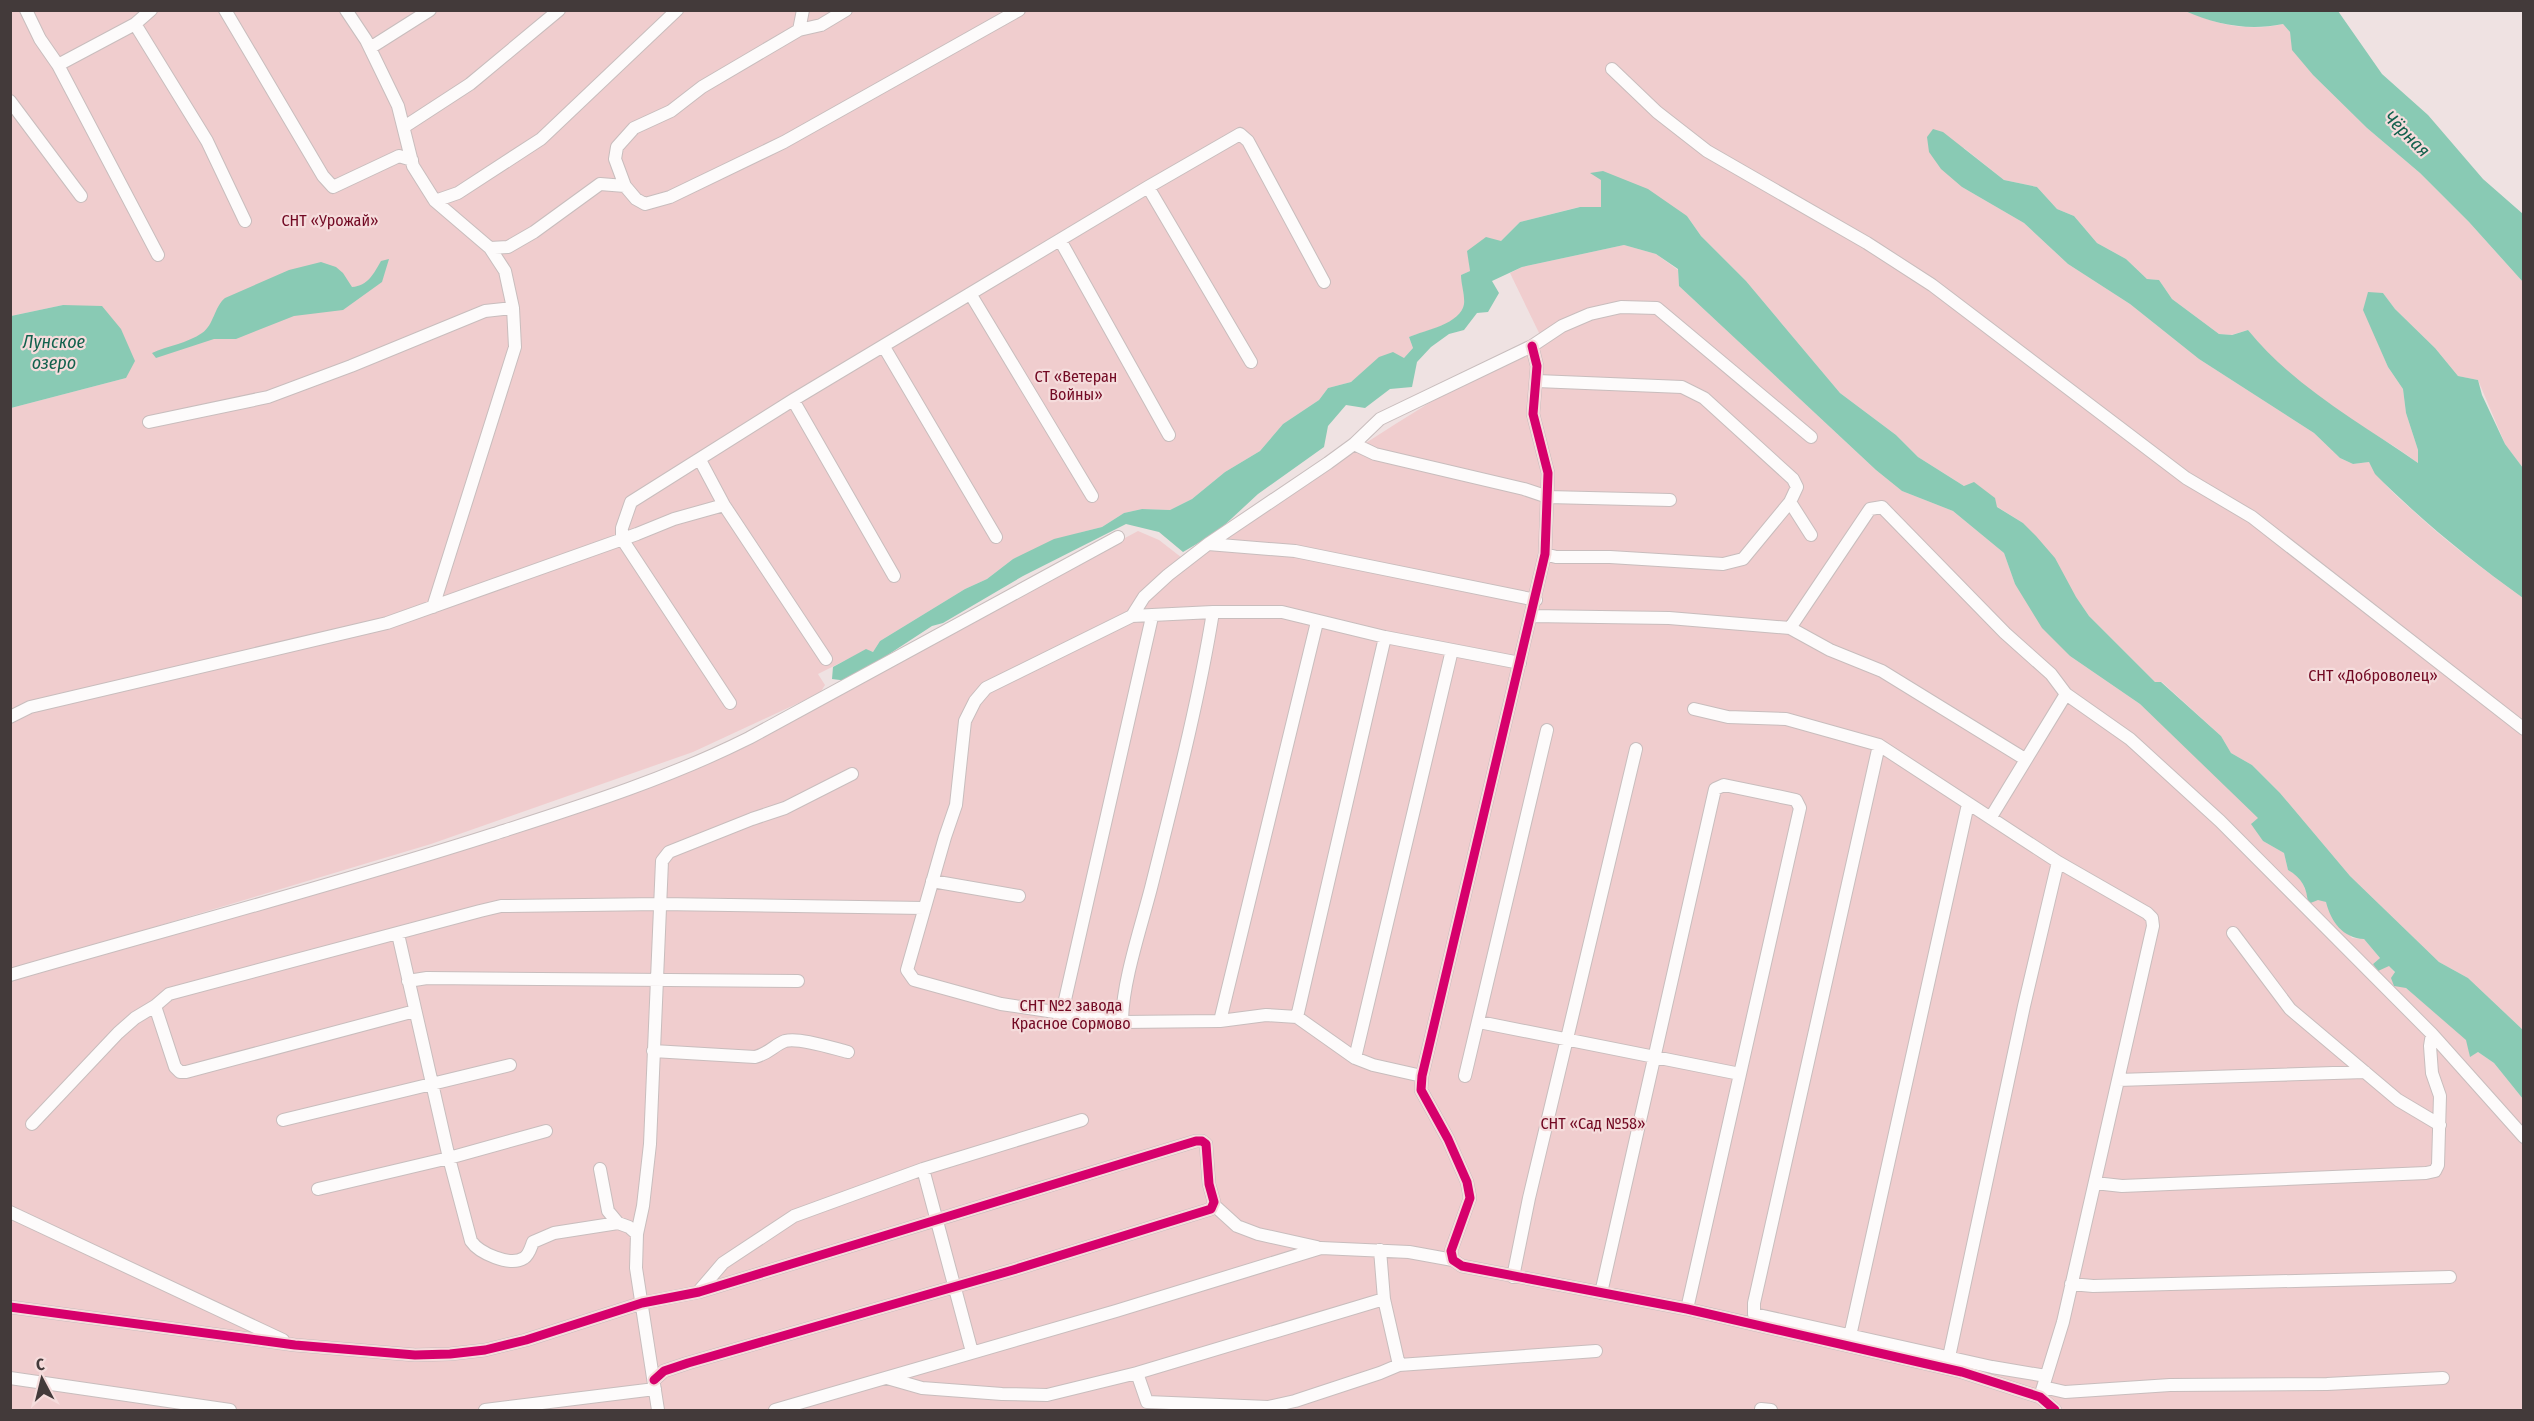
<svg xmlns="http://www.w3.org/2000/svg" width="2534" height="1421" font-family="'Fira Sans Condensed',sans-serif">
  <style>
    .green { fill: #f0cdce }
    .water { fill: #89cab4 }
    .lines { fill: none; stroke-linecap: round; stroke-linejoin: round }
    .minor-casing { stroke: #c8bdbd; stroke-width: 14 }
    .minor { stroke: #fdfbfb; stroke-width: 12 }
    .cycleway-casing { stroke: #f5dcdc; stroke-width: 13 }
    .cycleway { stroke: #d6006c; stroke-width: 9 }
    .labels { text-anchor: middle; dominant-baseline: central; stroke-width: 4.5; stroke-linejoin: round; paint-order: stroke }
    .park-label { font-size: 16px; fill: #720923; stroke: #f5dcdc }
    .water-label { font-size: 18px; font-style: italic; fill: #12614d; stroke: #f5dcdc }
  </style>
  <rect width="100%" height="100%" fill="#efe2e2"/>
  <path class="green" d="M 2185,10 C 2216,25 2250,32 2283,24 L 2290,32 L 2293,50 L 2313,75 L 2367,128 L 2420,173 L 2469,222 L 2523,282 L 2523,468 L 2505,444 L 2478,380 L 2458,376 L 2435,348 L 2395,309 L 2383,293 L 2377,341 L 2388,367 L 2403,389 L 2406,413 L 2418,450 L 2418,463 C 2389,441 2356,424 2325,403 C 2299,384 2268,355 2248,330 L 2231,335 L 2219,334 L 2172,299 L 2159,280 L 2147,279 L 2126,259 L 2097,243 L 2074,216 L 2057,209 L 2037,187 L 2004,180 L 1964,148 L 1962,187 L 2024,223 L 2068,264 L 2130,304 L 2199,359 L 2314,433 L 2340,458 L 2353,464 L 2369,462 C 2379,480 2394,494 2409,507 C 2445,541 2483,569 2523,598 L 2523,1030 L 2468,978 L 2439,962 L 2350,876 L 2280,793 L 2252,765 L 2231,753 L 2221,736 L 2162,682 L 2155,682 L 2089,616 L 2023,523 L 1918,457 L 1896,435 L 1840,393 L 1746,281 L 1701,236 L 1687,216 L 1601,180 L 1602,207 L 1579,207 L 1520,222 L 1501,241 L 1468,251 L 1470,271 L 1461,275 C 1462,284 1465,295 1464,304 C 1461,325 1426,330 1409,337 L 1413,348 L 1404,358 L 1380,357 L 1351,382 L 1328,388 L 1319,400 L 1283,424 L 1260,451 L 1225,472 L 1192,499 L 1170,510 L 1142,509 L 1124,513 L 1102,527 L 1082,532 L 1013,559 L 987,579 L 965,589 L 880,641 L 873,652 L 866,650 L 818,674 L 825,685 L 820,693 L 693,752 L 431,844 L 11,970 L 11,408 L 126,378 L 63,305 L 11,316 L 10,11 Z
    M 1624,245 L 1656,254 L 1678,270 L 1679,286 L 1876,470 L 1902,491 L 1953,511 L 2004,553 L 2015,584 L 2070,656 L 2140,704 L 2259,818 L 2252,823 L 2263,841 L 2284,853 L 2288,870 L 2300,877 L 2307,894 L 2326,902 L 2352,938 L 2364,939 L 2380,958 L 2373,964 L 2389,965 L 2406,988 L 2467,1040 L 2470,1056 L 2478,1052 L 2494,1063 L 2523,1099 L 2523,1410 L 11,1410 L 11,978 L 498,840 L 698,767 L 1138,531 L 1159,540 L 1186,561 L 1205,553 C 1314,476 1423,401 1542,339 L 1510,273 L 1522,267 Z"/>
  <path class="water" d="M 2185,11 L 2338,11 L 2382,74 L 2428,115 L 2483,179 L 2523,214 L 2523,282 L 2469,222 L 2420,173 L 2367,128 L 2313,75 L 2292,50 L 2290,32 L 2283,24 C 2249,31 2217,25 2185,11 Z
    M 1933,129 L 1943,132 L 2004,180 L 2037,187 L 2057,209 L 2074,216 L 2097,243 L 2126,259 L 2147,279 L 2159,280 L 2172,299 L 2219,334 L 2232,335 L 2248,330 C 2294,387 2359,422 2418,463 L 2418,450 L 2406,413 L 2403,389 L 2388,367 L 2363,310 L 2368,292 L 2383,293 L 2395,309 L 2435,348 L 2458,376 L 2478,380 L 2482,395 L 2505,444 L 2523,468 L 2523,598 C 2469,559 2423,522 2375,474 L 2369,462 L 2353,464 L 2340,458 L 2314,433 L 2199,359 L 2130,304 L 2068,264 L 2024,223 L 1962,187 L 1941,169 L 1929,152 L 1927,137 Z
    M 1603,171 L 1648,189 L 1687,216 L 1701,236 L 1746,281 L 1840,393 L 1896,435 L 1918,457 L 1964,486 L 1974,482 L 1995,498 L 1997,507 L 2023,523 L 2036,536 L 2055,558 L 2076,597 L 2089,616 L 2155,682 L 2161,682 L 2221,736 L 2231,753 L 2252,765 L 2280,793 L 2350,876 L 2439,962 L 2468,978 L 2523,1030 L 2523,1099 L 2494,1063 L 2478,1052 L 2470,1057 L 2466,1040 L 2406,988 L 2394,986 L 2391,978 L 2395,972 L 2389,966 L 2378,971 L 2373,964 L 2380,958 L 2364,939 C 2343,938 2331,922 2326,902 L 2318,900 L 2308,904 C 2307,888 2302,878 2288,870 L 2284,853 L 2263,841 L 2251,824 L 2258,818 L 2140,704 L 2070,656 L 2042,628 L 2015,584 L 2004,553 L 1953,511 L 1902,491 L 1876,470 L 1679,286 L 1678,269 L 1656,254 L 1624,245 L 1522,267 L 1492,281 L 1499,293 L 1488,312 L 1477,313 L 1464,330 L 1449,334 L 1431,347 L 1417,362 L 1412,387 L 1390,389 L 1365,408 L 1346,405 L 1328,426 L 1324,447 L 1258,494 L 1217,532 L 1183,552 L 1159,532 L 1126,524 L 1023,576 L 943,623 L 932,626 L 848,681 L 832,679 L 833,667 L 866,649 L 873,652 L 880,641 L 965,589 L 987,579 L 1013,559 L 1054,539 L 1102,527 L 1124,513 L 1142,509 L 1170,510 L 1192,499 L 1225,472 L 1260,451 L 1283,424 L 1319,400 L 1328,388 L 1351,382 L 1379,357 L 1393,352 L 1404,358 L 1413,348 L 1409,337 C 1425,330 1461,324 1464,304 C 1465,295 1461,284 1461,275 L 1470,271 L 1467,251 L 1486,237 L 1501,241 L 1520,222 L 1580,207 L 1601,207 L 1601,180 L 1590,173 Z
    M 389,259 L 382,282 L 343,310 L 294,316 L 236,339 L 214,339 L 156,358 L 152,353 C 167,346 188,343 202,333 C 214,325 214,307 225,298 L 289,270 L 321,262 L 336,267 L 343,273 L 352,287 C 368,286 374,273 381,261 Z
    M 63,305 L 102,306 L 121,329 L 135,361 L 126,378 L 11,408 L 11,316 Z"/>
  <g class="lines">
    <g class="minor-casing">
      <path id="minor" d="M 26,10 L 40,39 L 58,65 L 158,255
        M 225,10 L 323,176 L 333,187 L 399,156 L 412,160
        M 346,10 L 366,40 L 398,106 L 413,166 L 435,201 L 490,248 L 505,271 L 513,308 L 515,347 L 433,607
        M 135,24 L 207,141 L 245,221
        M 799,30 L 821,25 L 846,10
        M 370,48 L 430,10
        M 58,65 L 135,24 L 151,10
        M 1612,69 L 1657,112 L 1707,151 L 1867,243 L 1932,285 L 2186,478 L 2252,517 L 2524,729
        M 10,101 L 81,196
        M 404,127 L 470,84 L 559,10
        M 625,186 L 615,159 L 617,147 L 634,128 L 671,111 L 702,87 L 799,30 L 803,10
        M 1148,187 L 1251,362
        M 435,201 L 458,193 L 541,139 L 677,10
        M 1060,240 L 1169,435
        M 490,248 L 508,247 L 534,232 L 600,184 L 625,186 L 636,199 L 645,204 L 670,197 L 784,142 L 1019,10
        M 971,295 L 1092,496
        M 1532,346 L 1537,366 L 1533,414 L 1548,473 L 1545,554 L 1422,1076 L 1421,1090 L 1448,1139 L 1467,1182 L 1470,1198 L 1451,1251 L 1453,1260 L 1462,1266 L 1687,1309 L 1962,1372 L 2040,1397 L 2055,1410
        M 884,347 L 996,537
        M 1537,381 L 1682,387 L 1704,398 L 1793,479 L 1797,487 L 1790,502 L 1743,559 L 1723,564 L 1610,557 L 1556,557 L 1545,554
        M 793,400 L 894,576
        M 149,422 L 268,397 L 351,366 L 485,311 L 513,308
        M 1354,444 L 1375,454 L 1524,489 L 1548,497 L 1670,500
        M 700,460 L 724,505 L 826,659
        M 1790,502 L 1811,535
        M 1208,544 L 1295,551 L 1536,600
        M 1132,616 L 1144,597 L 1168,575 L 1208,544 L 1328,463 L 1354,444 L 1380,419 L 1532,346 L 1562,326 L 1590,314 L 1621,307 L 1657,308 L 1811,437
        M 1531,616 L 1669,618 L 1790,628 L 1830,650 L 1882,671 L 2025,759
        M 1790,628 L 1870,509 L 1882,507 L 2005,633 L 2051,674 L 2066,694
        M 730,703 L 622,539 L 622,528 L 631,502 L 793,400 L 1148,187 L 1240,134 L 1248,141 L 1324,282
        M 1694,709 L 1728,717 L 1786,719 L 1879,745 L 2058,862 L 2147,913 L 2152,918 L 2153,926 L 2063,1322 L 2040,1397
        M 10,717 L 30,707 L 387,623 L 637,534 L 674,519 L 724,505
        M 1879,745 L 1754,1303 L 1754,1314 L 1992,1367 L 2046,1376
        M 1991,817 L 2066,694 L 2130,739 L 2220,821 L 2432,1034 L 2524,1137
        M 932,881 L 1019,896
        M 2233,933 L 2290,1009 L 2398,1100 L 2440,1125
        M 398,934 L 449,1158 L 471,1241 C 479,1253 510,1267 524,1258 C 529,1255 531,1247 533,1242 L 554,1233 L 618,1223 L 629,1227 L 637,1234
        M 10,975 C 172,928 335,885 494,834 C 581,806 667,779 749,738 L 1118,537
        M 408,981 L 427,978 L 798,981
        M 155,1006 L 175,1067 L 180,1072 L 186,1072 L 415,1011
        M 1062,1013 L 1152,617
        M 1297,1017 L 1385,637
        M 1220,1021 L 1317,622
        M 1122,1022 C 1122,983 1141,927 1151,888 C 1174,796 1198,705 1213,612
        M 1479,1022 L 1740,1074
        M 653,1051 L 755,1057 C 770,1053 774,1045 785,1041 C 799,1037 832,1048 848,1052
        M 1355,1058 L 1452,650
        M 1422,1076 L 1373,1065 L 1355,1058 L 1297,1017 L 1266,1015 L 1220,1021 L 1122,1022 L 1001,1004 L 914,980 L 907,970 L 945,837 L 956,805 L 965,721 L 975,701 L 986,688 L 1132,616 L 1213,612 L 1282,612 L 1385,637 L 1520,663
        M 1465,1076 L 1547,730
        M 2118,1080 L 2365,1072
        M 283,1120 L 510,1065
        M 32,1124 L 118,1033 L 135,1018 L 155,1006 L 169,994 L 480,911 L 501,906 L 660,904 L 924,908
        M 600,1169 L 608,1211 L 618,1223
        M 923,1169 L 972,1352
        M 2095,1183 L 2122,1186 L 2426,1173 L 2435,1171 L 2438,1165 L 2440,1096 L 2432,1073 L 2430,1046 L 2432,1034
        M 318,1189 L 449,1158 L 546,1131
        M 1215,1206 L 1237,1226 L 1258,1234 L 1317,1247
        M 10,1212 L 283,1340
        M 1380,1250 L 1384,1299 L 1399,1365
        M 1513,1277 L 1529,1198 L 1636,749
        M 2071,1284 L 2093,1286 L 2450,1277
        M 699,1291 L 723,1263 L 794,1216 L 923,1169 L 1082,1120
        M 1601,1293 L 1715,789 L 1724,785 L 1796,800 L 1800,808 L 1687,1309
        M 10,1307 L 295,1345 L 415,1355 L 450,1354 L 485,1350 L 526,1340 L 642,1303 L 699,1292 L 1196,1141 L 1202,1141 L 1206,1144 L 1209,1184 L 1214,1202 L 1211,1209 L 1013,1270 L 688,1363 L 664,1371 L 654,1380
        M 1850,1336 L 1968,804
        M 1949,1357 L 2024,1006 L 2058,862
        M 1137,1373 L 1147,1402 L 1268,1407 L 1295,1401 L 1380,1373 L 1399,1365 L 1596,1351
        M 10,1378 L 230,1410
        M 887,1378 L 922,1388 L 1002,1394 L 1047,1395 L 1137,1373 L 1384,1299
        M 2043,1387 L 2065,1392 L 2170,1385 L 2327,1384 L 2443,1378
        M 1761,1409 L 1771,1410
        M 485,1410 L 655,1389
        M 658,1410 L 636,1268 L 637,1234 L 643,1206 L 650,1144 L 662,861 L 669,852 L 752,819 L 785,808 L 852,774
        M 775,1410 L 1116,1311 L 1321,1248 L 1409,1252 L 1453,1260"/>
    </g>
    <use href="#minor" class="minor"/>
    <g class="cycleway-casing">
      <path id="cycleway" d="M 1532,346 L 1537,366 L 1533,414 L 1548,473 L 1545,554 L 1422,1076 L 1421,1090 L 1448,1139 L 1467,1182 L 1470,1198 L 1451,1251 L 1453,1260 L 1462,1266 L 1687,1309 L 1962,1372 L 2040,1397 L 2055,1410
        M 10,1307 L 295,1345 L 415,1355 L 450,1354 L 485,1350 L 526,1340 L 642,1303 L 699,1292 L 1196,1141 L 1202,1141 L 1206,1144 L 1209,1184 L 1214,1202 L 1211,1209 L 1013,1270 L 688,1363 L 664,1371 L 654,1380"/>
    </g>
    <use href="#cycleway" class="cycleway"/>
  </g>
  <g class="labels">
    <g class="park-label">
      <text x="330" y="220">СНТ «Урожай»</text>
      <text x="1076" y="376">СТ «Ветеран<tspan x="1076" dy="18">Войны»</tspan></text>
      <text x="2373" y="675">СНТ «Доброволец»</text>
      <text x="1071" y="1005">СНТ №2 завода<tspan x="1071" dy="18">Красное Сормово</tspan></text>
      <text x="1593" y="1123">СНТ «Сад №58»</text>
    </g>
    <g class="water-label">
      <text transform="translate(2407 134) rotate(45)">Чёрная</text>
      <text x="54" y="342">Лунское<tspan x="54" dy="21">озеро</tspan></text>
    </g>
  </g>
  <rect width="2534" height="1421" fill="none" stroke="#433a3a" stroke-width="24"/>
  <g transform="translate(42 1379) rotate(353)" stroke="#f5dcdc" stroke-width="4.5" paint-order="stroke">
  <path d="M0-4.5L10 22L0 15L-10 22Z" fill="#433a3a"/>
  <text y="-9" font-size="16" font-weight="bold" text-anchor="middle" fill="#433a3a">С</text>
  </g>
</svg>
